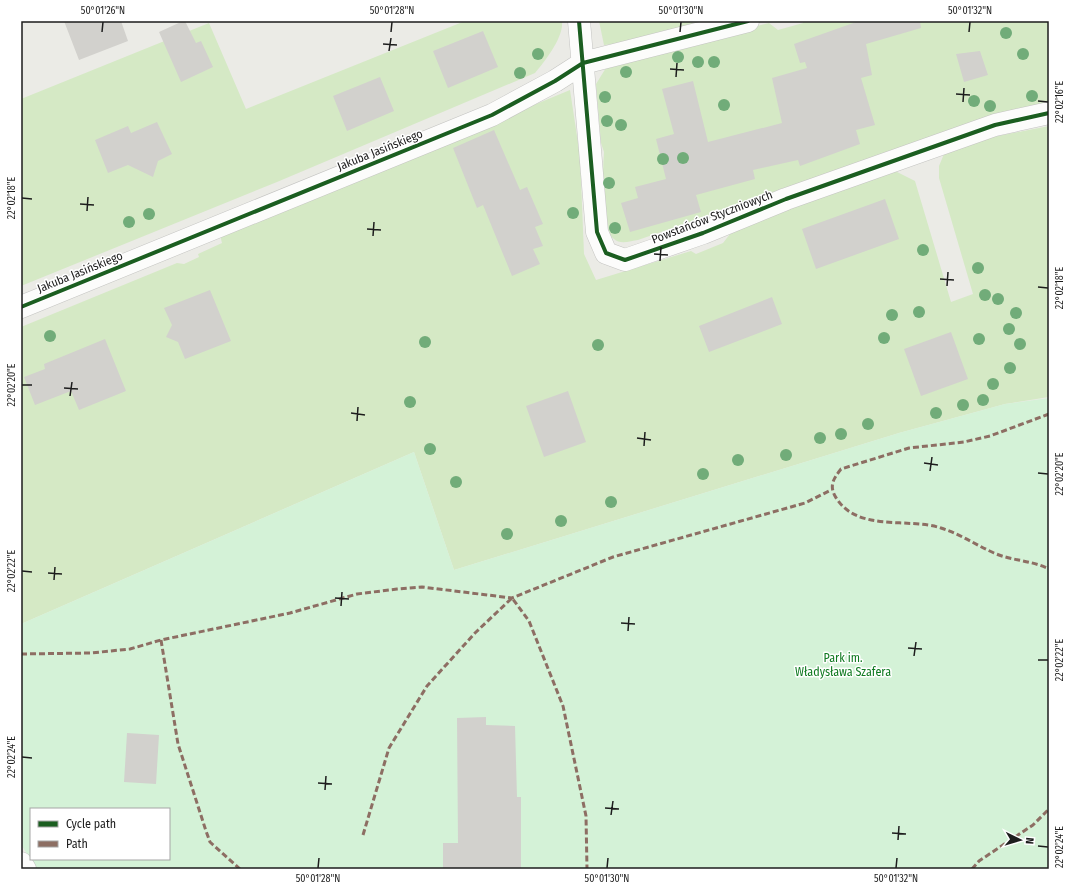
<svg xmlns="http://www.w3.org/2000/svg" width="1070" height="890" font-family="'Fira Sans Condensed',sans-serif">
  <style>
    .grass { fill: #d5e9c5 }
    .park { fill: #d4f2d7; fill-rule: evenodd }
    .building { fill: #d2d1cd }
    .lines { fill: none; stroke-linecap: round; stroke-linejoin: round }
    .minor-casing { stroke: #c4c4c2; stroke-width: 23 }
    .minor { stroke: #fcfcfb; stroke-width: 22 }
    .quiet { stroke: #8d6e63; stroke-width: 3; stroke-dasharray: 6 3; stroke-linecap: butt }
    .cycleway-casing { stroke: #fff; stroke-width: 6 }
    .cycleway { stroke: #1b5e20; stroke-width: 4 }
    .tree { fill: #71ac79 }
    .ticks { fill: none; stroke: #1d1d1d; stroke-width: 1.5 }
    .labels { text-anchor: middle; dominant-baseline: central; stroke-width: 3; stroke-linejoin: round; paint-order: stroke }
    .street-label { font-size: 12px; fill: #1d1d1d; stroke: #fff }
    .park-label { font-size: 12px; fill: #0e791f; stroke: #fff }
    .neatline { fill: none; stroke: #1d1d1d; stroke-width: 1.5 }
    .ticks-label { font-size: 10px; text-anchor: middle; fill: #1d1d1d }
  </style>
  <rect width="100%" height="100%" fill="#ebebe6"/>
  <path class="grass" d="M 465,21 L 562,21 C 564,37 545,61 535,73 L 277,182 L 21,286 L 21,99 L 209,23 L 246,109 Z
    M 599,21 L 706,21 L 615,44 L 604,45 Z
    M 803,21 L 1049,21 L 1049,106 L 985,119 L 638,240 C 631,241 620,245 614,239 C 599,227 603,172 604,152 L 601,143 L 596,84 L 609,63 L 769,23 L 778,30 L 803,23 Z
    M 570,90 L 580,156 L 584,254 L 596,280 L 691,251 L 696,254 L 723,243 L 730,234 L 819,194 L 895,171 L 915,181 L 951,302 L 973,294 L 939,178 L 939,166 L 944,154 L 993,137 L 1049,126 L 1049,397 L 1005,404 L 899,433 L 454,570 L 414,452 L 21,624 L 21,327 L 177,263 L 184,264 L 199,257 L 198,254 L 222,243 L 220,235 Z"/>
  <path class="park" d="M 1049,398 L 1049,869 L 36,869 L 21,844 L 21,624 L 414,452 L 454,570 L 899,433 L 1005,404 ZM 31,809 L 169,809 L 169,859 L 31,859 Z"/>
  <path class="building" d="M 64,21 L 121,21 L 128,41 L 79,60 Z
    M 183,21 L 185,21 L 196,43 L 201,41 L 213,67 L 181,82 L 159,32 Z
    M 859,21 L 920,21 L 921,28 L 866,44 L 872,75 L 861,78 L 875,125 L 856,130 L 860,144 L 800,166 L 798,160 L 753,170 L 755,179 L 696,195 L 701,212 L 630,232 L 621,203 L 638,198 L 635,187 L 666,179 L 656,139 L 674,134 L 662,89 L 693,81 L 708,142 L 782,123 L 772,78 L 807,68 L 805,62 L 800,63 L 794,44 Z
    M 483,31 L 498,67 L 448,88 L 433,51 Z
    M 980,51 L 988,75 L 964,82 L 956,54 Z
    M 380,77 L 394,111 L 347,131 L 333,96 Z
    M 157,122 L 172,154 L 158,161 L 153,177 L 128,165 L 108,173 L 95,140 L 128,126 L 131,133 Z
    M 494,130 L 520,190 L 527,187 L 543,224 L 535,227 L 543,246 L 533,249 L 540,264 L 512,276 L 483,205 L 477,208 L 453,148 Z
    M 885,199 L 899,239 L 816,269 L 802,229 Z
    M 210,290 L 231,341 L 185,359 L 178,342 L 166,337 L 172,325 L 164,308 Z
    M 772,297 L 782,324 L 709,352 L 699,326 Z
    M 951,332 L 968,379 L 921,396 L 904,349 Z
    M 105,339 L 126,391 L 79,410 L 71,391 L 35,405 L 24,377 L 45,369 L 44,364 Z
    M 568,391 L 586,442 L 544,457 L 526,406 Z
    M 486,717 L 486,725 L 515,726 L 517,797 L 521,797 L 521,869 L 443,869 L 443,843 L 458,843 L 457,718 Z
    M 127,733 L 159,735 L 156,784 L 124,782 Z"/>
  <g class="lines">
    <g class="minor-casing">
      <path id="minor" d="M 579,21 L 597,232 L 606,253 L 625,260 L 703,233 L 786,199 L 995,125 L 1049,113
        M 21,307 L 492,115 L 555,81 L 583,63 L 748,21
        M 21,863 L 25,869"/>
    </g>
    <use href="#minor" class="minor"/>
    <path class="quiet" d="M 1049,414 L 990,436 L 964,442 L 909,448 L 841,469 C 834,478 829,485 835,496 C 856,533 907,517 941,528 C 960,534 976,545 994,553 C 1012,561 1031,560 1049,569
      M 161,640 L 178,744 L 206,831 L 210,842 L 240,869
      M 21,654 L 91,653 L 130,649 L 161,640 L 290,613 L 357,594 L 397,589 L 422,587 L 512,598 L 613,557 L 805,503 L 831,490
      M 363,835 L 389,748 L 427,686 L 475,633 L 512,598 L 529,621 L 563,706 L 586,816 L 587,869
      M 972,869 L 979,861 L 1033,825 L 1049,809"/>
    <g class="cycleway-casing">
      <path id="cycleway" d="M 579,21 L 597,232 L 606,253 L 625,260 L 703,233 L 786,199 L 995,125 L 1049,113
        M 21,307 L 492,115 L 555,81 L 583,63 L 748,21"/>
    </g>
    <use href="#cycleway" class="cycleway"/>
  </g>
  <g class="tree">
    <circle cx="1006" cy="33" r="6"/>
    <circle cx="538" cy="54" r="6"/>
    <circle cx="1023" cy="54" r="6"/>
    <circle cx="678" cy="57" r="6"/>
    <circle cx="698" cy="62" r="6"/>
    <circle cx="714" cy="62" r="6"/>
    <circle cx="626" cy="72" r="6"/>
    <circle cx="520" cy="73" r="6"/>
    <circle cx="1032" cy="96" r="6"/>
    <circle cx="605" cy="97" r="6"/>
    <circle cx="974" cy="101" r="6"/>
    <circle cx="724" cy="105" r="6"/>
    <circle cx="990" cy="106" r="6"/>
    <circle cx="607" cy="121" r="6"/>
    <circle cx="621" cy="125" r="6"/>
    <circle cx="683" cy="158" r="6"/>
    <circle cx="663" cy="159" r="6"/>
    <circle cx="609" cy="183" r="6"/>
    <circle cx="573" cy="213" r="6"/>
    <circle cx="149" cy="214" r="6"/>
    <circle cx="129" cy="222" r="6"/>
    <circle cx="615" cy="228" r="6"/>
    <circle cx="923" cy="250" r="6"/>
    <circle cx="978" cy="268" r="6"/>
    <circle cx="985" cy="295" r="6"/>
    <circle cx="998" cy="299" r="6"/>
    <circle cx="919" cy="312" r="6"/>
    <circle cx="1016" cy="313" r="6"/>
    <circle cx="892" cy="315" r="6"/>
    <circle cx="1009" cy="329" r="6"/>
    <circle cx="50" cy="336" r="6"/>
    <circle cx="884" cy="338" r="6"/>
    <circle cx="979" cy="339" r="6"/>
    <circle cx="425" cy="342" r="6"/>
    <circle cx="1020" cy="344" r="6"/>
    <circle cx="598" cy="345" r="6"/>
    <circle cx="1010" cy="368" r="6"/>
    <circle cx="993" cy="384" r="6"/>
    <circle cx="983" cy="400" r="6"/>
    <circle cx="410" cy="402" r="6"/>
    <circle cx="963" cy="405" r="6"/>
    <circle cx="936" cy="413" r="6"/>
    <circle cx="868" cy="424" r="6"/>
    <circle cx="841" cy="434" r="6"/>
    <circle cx="820" cy="438" r="6"/>
    <circle cx="430" cy="449" r="6"/>
    <circle cx="786" cy="455" r="6"/>
    <circle cx="738" cy="460" r="6"/>
    <circle cx="703" cy="474" r="6"/>
    <circle cx="456" cy="482" r="6"/>
    <circle cx="611" cy="502" r="6"/>
    <circle cx="561" cy="521" r="6"/>
    <circle cx="507" cy="534" r="6"/>
  </g>
  <path class="ticks" d="M 102,32 L 103,22M 391,32 L 392,22M 680,32 L 681,22M 969,32 L 970,22M 383,44 L 397,45M 389,51 L 391,38M 670,69 L 684,70M 676,77 L 677,63M 956,94 L 970,95M 1038,101 L 1048,102M 963,102 L 964,88M 22,198 L 32,199M 80,204 L 94,205M 87,211 L 88,197M 367,229 L 381,230M 373,236 L 374,222M 654,254 L 668,255M 660,261 L 661,247M 940,279 L 954,280M 947,286 L 948,272M 1038,287 L 1048,288M 22,385 L 32,385M 64,388 L 78,389M 70,396 L 72,382M 351,413 L 365,415M 357,421 L 358,407M 637,438 L 651,440M 644,446 L 645,432M 924,463 L 938,465M 930,471 L 932,457M 1038,473 L 1048,474M 22,571 L 32,572M 48,573 L 62,574M 54,580 L 55,567M 335,598 L 349,599M 341,606 L 342,592M 621,623 L 635,624M 628,631 L 629,617M 908,648 L 922,649M 914,656 L 916,642M 1038,660 L 1048,660M 22,757 L 32,758M 318,783 L 332,784M 325,790 L 326,776M 605,808 L 619,809M 611,815 L 613,801M 892,833 L 906,834M 898,840 L 899,826M 1038,846 L 1048,847M 318,868 L 319,858M 607,868 L 608,858M 896,868 L 897,858"/>
  <g class="labels">
    <g class="street-label">
      <text transform="translate(380 150) rotate(-22)">Jakuba Jasińskiego</text>
      <text transform="translate(712 217) rotate(-21)">Powstańców Styczniowych</text>
      <text transform="translate(80 272) rotate(-22)">Jakuba Jasińskiego</text>
    </g>
    <g class="park-label">
      <text x="843" y="658">Park im.<tspan x="843" dy="14">Władysława Szafera</tspan></text>
    </g>
  </g>
  <rect width="1070" height="890" fill="none" stroke="#ffffff" stroke-width="44"/>
  <rect x="30" y="808" width="140" height="52" fill="#ffffff" stroke="#a5a5a5"/>
  <rect x="38" y="821" width="20" height="6" fill="#1b5e20" stroke="#a5a5a5"/>
  <text x="66" y="828" font-size="12" fill="#1d1d1d">Cycle path</text>
  <rect x="38" y="841" width="20" height="6" fill="#8d6e63" stroke="#a5a5a5"/>
  <text x="66" y="848" font-size="12" fill="#1d1d1d">Path</text>
  <g transform="translate(1020 840) rotate(95)" stroke="#ffffff" stroke-width="3" paint-order="stroke">
  <path d="M0-3L7 15L0 10L-7 15Z" fill="#1d1d1d"/>
  <text y="-6" font-size="11" font-weight="bold" text-anchor="middle" fill="#1d1d1d">N</text>
  </g>
  <rect x="22" y="22" width="1026" height="846" class="neatline"/>
  <g class="ticks-label">
    <text x="103" y="14">50°01'26"N</text>
    <text x="392" y="14">50°01'28"N</text>
    <text x="681" y="14">50°01'30"N</text>
    <text x="970" y="14">50°01'32"N</text>
    <text transform="translate(1059 102) rotate(-90)" y="4">22°02'16"E</text>
    <text transform="translate(11 198) rotate(-90)" y="4">22°02'18"E</text>
    <text transform="translate(1059 288) rotate(-90)" y="4">22°02'18"E</text>
    <text transform="translate(11 385) rotate(-90)" y="4">22°02'20"E</text>
    <text transform="translate(1059 474) rotate(-90)" y="4">22°02'20"E</text>
    <text transform="translate(11 571) rotate(-90)" y="4">22°02'22"E</text>
    <text transform="translate(1059 660) rotate(-90)" y="4">22°02'22"E</text>
    <text transform="translate(11 757) rotate(-90)" y="4">22°02'24"E</text>
    <text transform="translate(1059 847) rotate(-90)" y="4">22°02'24"E</text>
    <text x="318" y="882">50°01'28"N</text>
    <text x="607" y="882">50°01'30"N</text>
    <text x="896" y="882">50°01'32"N</text>
  </g>
</svg>
